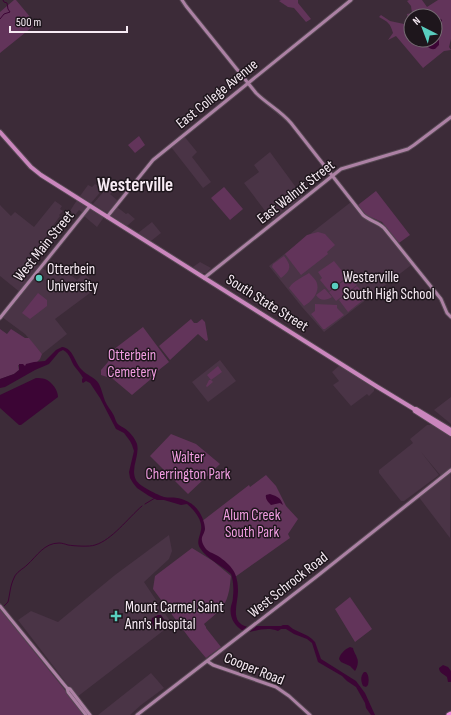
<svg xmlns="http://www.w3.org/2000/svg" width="451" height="715" font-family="'Sofia Sans Condensed',sans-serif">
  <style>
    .built { fill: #4a3446 }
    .green { fill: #62345a; fill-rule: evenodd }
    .water { fill: #3c0535 }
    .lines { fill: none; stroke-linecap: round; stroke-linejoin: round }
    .stream { stroke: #3c0535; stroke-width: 1 }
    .secondary-casing { stroke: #554752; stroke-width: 5 }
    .primary-casing { stroke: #554752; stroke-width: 6 }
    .highway-casing { stroke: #554752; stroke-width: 7 }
    .secondary { stroke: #ac81a4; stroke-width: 3 }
    .primary { stroke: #ca86bd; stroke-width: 4 }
    .highway { stroke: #f18edf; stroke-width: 5 }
    .poi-dot { fill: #59cebf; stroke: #1e161c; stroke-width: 1.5 }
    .labels { text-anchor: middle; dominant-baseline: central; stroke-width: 3; stroke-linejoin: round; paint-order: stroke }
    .street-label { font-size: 15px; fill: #f7ebf4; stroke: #1e161c }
    .poi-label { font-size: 15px; fill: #f7ebf4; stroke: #1e161c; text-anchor: start }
    .park-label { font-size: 15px; fill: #f19de1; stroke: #1e161c }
    .district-label { font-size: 19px; font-weight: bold; fill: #f7ebf4; stroke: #1e161c }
  </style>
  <rect width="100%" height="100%" fill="#3c2b38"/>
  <path class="built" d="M 184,136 L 197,152 L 192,157 L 211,182 L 203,188 L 171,147 Z
    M 270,152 L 303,197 L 272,220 L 244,183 L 259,172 L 254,165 Z
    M 95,184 L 103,189 L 91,203 L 80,196 L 88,185 L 92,187 Z
    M 115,184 L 116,186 L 116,189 L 110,194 L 118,201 L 107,213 L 93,204 L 105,190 L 109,193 L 107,190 Z
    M 77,200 L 88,207 L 83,213 L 79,210 L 75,215 L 70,211 Z
    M 55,201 L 62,206 L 60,209 L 63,211 L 59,215 L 60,216 L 49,231 L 50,232 L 29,258 L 49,273 L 57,264 L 77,280 L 84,273 L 98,287 L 55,319 L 67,334 L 42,354 L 25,334 L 2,317 L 21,293 L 0,276 L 0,205 L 11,216 L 15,212 L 34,227 Z
    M 351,202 L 364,218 L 379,226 L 384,231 L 411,264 L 410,266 L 324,332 L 302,307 L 269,266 Z
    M 117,207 L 126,214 L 128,213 L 135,219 L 127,226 L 110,215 Z
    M 91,208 L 104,217 L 97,227 L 84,216 Z
    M 152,222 L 161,233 L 151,241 L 138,233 Z
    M 200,262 L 211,268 L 206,273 L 201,273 L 193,267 Z
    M 220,360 L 236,381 L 208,402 L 192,382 Z
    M 340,365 L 374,388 L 374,391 L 369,396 L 367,394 L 351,406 L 333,385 L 339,381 L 332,372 Z
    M 451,397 L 451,424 L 434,410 Z
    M 441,424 L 451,430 L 450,538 L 418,496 L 442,477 L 421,452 L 439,475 L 404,501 L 401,501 L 379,473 L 379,470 L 413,443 L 410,439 L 427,425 Z
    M 169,535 L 172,551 L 169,559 L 144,582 L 172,624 L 77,697 L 18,620 L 31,611 L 58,622 L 115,575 Z
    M 151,673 L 164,688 L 141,705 L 130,715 L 98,715 Z"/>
  <path class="green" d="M 14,0 L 16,0 L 36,24 L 0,53 L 0,12 Z
    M 281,0 L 298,0 L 298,3 L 311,19 L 306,22 L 294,8 L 288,7 L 279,1 Z
    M 409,0 L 422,0 L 427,7 L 438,0 L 451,0 L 451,39 L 449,47 L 451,50 L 444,51 L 423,68 L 396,36 L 388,40 L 393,33 C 390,23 388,22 379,17 L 381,15 L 390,21 L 404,24 L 408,19 L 407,14 L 412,13 L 411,6 L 407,1 ZM 430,14 L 439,18 L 442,20 L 439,31 L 439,45 L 424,41 L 424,40 L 411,40 L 411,16 L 420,16 L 421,15 Z
    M 139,136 L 145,145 L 135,153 L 128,145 Z
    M 224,187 L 225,188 L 243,209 L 230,220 L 211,198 Z
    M 376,191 L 410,235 L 399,243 L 382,222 L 366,215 L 358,205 Z
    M 318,232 L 325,234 L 335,245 L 327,252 L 328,254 L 301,275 L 285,254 L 307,235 Z
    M 284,256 C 292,266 291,270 281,278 L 272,267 L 273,264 Z
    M 334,261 L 347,277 L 329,291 L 320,280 L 322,278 L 318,272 Z
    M 309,273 C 311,275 314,278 316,281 C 321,291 313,301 304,306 L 289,288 C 293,281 303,277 309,273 Z
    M 350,276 L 357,285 L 336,301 L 329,292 Z
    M 357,286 L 367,297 L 348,312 L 339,300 Z
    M 324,289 L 325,289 L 332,297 C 326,301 320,301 316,295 Z
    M 38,293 L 47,300 L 47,306 L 30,319 L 22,313 Z
    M 315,304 L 337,305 L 337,308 L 344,315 L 325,329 L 323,329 L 311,314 L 315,311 Z
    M 191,319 L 194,323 L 197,323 L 202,319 L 205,322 L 208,340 L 206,341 L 198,334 L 170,360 L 159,346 Z
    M 143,327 L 169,362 L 150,377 L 151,379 L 132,395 L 113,379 L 101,375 L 101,370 L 108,362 L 113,350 Z
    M 0,329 L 7,334 L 11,329 L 25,338 L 29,338 L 42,354 L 40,359 L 31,368 L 18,365 L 19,370 L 14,374 L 0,379 Z
    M 218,366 L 222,372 L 211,380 L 213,382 L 207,387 L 206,386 L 209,380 L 211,380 L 207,375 Z
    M 171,434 L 196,444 L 220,464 L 188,494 L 150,456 Z
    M 266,475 L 276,486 L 286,506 L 298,519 L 288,534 L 290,538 L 235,577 L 202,547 L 199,539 L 203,529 L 201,522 L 249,485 L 250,487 Z
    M 192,548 L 213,561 L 231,576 C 230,582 230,589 228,595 C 225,608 213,616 204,624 L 206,627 L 206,628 L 221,647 L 206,658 L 190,639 L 153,589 L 155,576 Z
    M 350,597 L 372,629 L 355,642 L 335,609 Z
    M 0,609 L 85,715 L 0,715 Z"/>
  <path class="water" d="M 435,16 L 442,20 L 439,31 L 439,45 L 435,49 C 429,50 427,46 424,41 L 435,40 Z
    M 62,347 C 73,348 74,361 81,369 C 86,375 95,377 99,384 C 102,390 103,396 105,401 C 107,406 111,410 113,414 C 115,417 115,420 117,423 C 118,425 121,426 124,428 C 129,431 135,438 137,444 C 140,456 130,468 136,480 C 139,486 158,495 164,497 C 168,498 173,497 177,498 C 181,498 190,502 193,505 C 199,509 205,521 205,529 C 204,536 199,537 204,546 C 207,552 213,553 218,556 C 224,560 230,565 233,570 C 237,576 238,584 238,591 C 238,604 229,623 248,627 L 243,631 C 234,625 229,617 231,606 C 232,603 233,600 233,596 C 234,590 233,579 231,574 C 221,565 207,559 200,548 C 196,541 200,537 201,530 C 203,520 194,510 187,504 L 181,505 L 164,500 L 157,500 L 149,496 L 137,488 L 133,483 L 130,478 L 129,472 L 134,451 L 132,445 L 130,441 L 124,433 L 116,429 L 100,398 L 90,383 L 86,381 L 83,383 L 82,382 L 82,379 L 83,378 C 81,374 78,371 75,367 C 71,362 70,353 63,350 L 59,352 L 49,364 L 35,370 L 5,387 L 0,388 L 0,379 L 14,374 L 19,370 L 19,364 L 23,364 L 25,366 L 26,364 L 34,362 L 45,361 L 56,350 Z
    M 36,378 C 39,378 42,378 45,379 C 52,382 58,390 58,397 L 21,425 L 19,425 L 0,408 L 0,395 Z
    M 270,494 C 278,497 280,497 283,505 L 280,503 L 271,505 C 268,502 265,499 266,495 Z
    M 158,615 L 161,615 L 166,622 L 160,629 L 157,630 L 155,629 L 151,621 L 152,618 Z
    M 283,625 L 288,625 L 293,629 L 308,636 L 312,639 L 315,642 L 321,659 L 356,681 L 365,693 L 375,715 L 371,715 L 366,708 L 365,703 L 356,687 L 347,681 L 342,676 L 318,662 L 312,643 L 307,639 L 294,634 L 286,629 L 281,629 L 278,631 C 268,627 259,630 249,632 L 256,626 L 281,626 Z
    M 350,647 L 353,648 C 354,653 356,654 357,658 C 359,662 357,668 355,671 L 350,666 L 341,662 L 339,659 C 340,654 345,649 350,647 Z
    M 443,665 L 448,667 L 451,671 L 451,682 L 448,682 L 447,677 C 444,674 439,673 439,668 Z
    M 364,672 L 366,672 C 369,675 369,681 368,685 L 366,687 L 363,686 C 361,681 360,677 364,672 Z"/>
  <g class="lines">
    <path class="stream" d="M 0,19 L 4,14 L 10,12 L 8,9 L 7,3 L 4,2 L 3,0
      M 145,504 L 155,498
      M 4,606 L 8,602 C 10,594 10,586 14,578 C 16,572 23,569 27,565 C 37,556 44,543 59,543 C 62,543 65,544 68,545 C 74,546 90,547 95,545 C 112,540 128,518 142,506"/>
    <g class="secondary-casing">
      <path id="secondary" d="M 182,0 L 186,6 L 256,93 C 267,104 281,111 291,123 L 363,215 C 370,221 378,222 384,228 L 441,299 L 447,313 L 451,317
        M 107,217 L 153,160 L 351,0
        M 204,278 L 341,169 L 408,149 L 414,145 L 451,117
        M 0,318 L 90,206
        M 0,606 L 62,682 L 67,688 L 68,692 L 86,715
        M 207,661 L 213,665 L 276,687 L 289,696 L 310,715
        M 67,688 L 70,689 L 90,715
        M 137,715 L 316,577 L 451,470"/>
    </g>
    <g class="primary-casing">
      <path id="primary" d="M 0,132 L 31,167 L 41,175 L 376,386 L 414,409 L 416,409 L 451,430
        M 414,409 L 415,411 L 451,434"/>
    </g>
    <g class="highway-casing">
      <path id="highway" d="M 449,715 L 451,714"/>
    </g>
    <use href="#secondary" class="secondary"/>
    <use href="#primary" class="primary"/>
    <use href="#highway" class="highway"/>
  </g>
  <g class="poi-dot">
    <circle cx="39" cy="278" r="4"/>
    <circle cx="335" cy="286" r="4"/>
    <path d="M114 610h4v4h4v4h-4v4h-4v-4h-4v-4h4z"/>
  </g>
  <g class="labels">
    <g class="street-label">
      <text transform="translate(217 94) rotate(-39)">East College Avenue</text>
      <text transform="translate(296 192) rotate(-38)">East Walnut Street</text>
      <text transform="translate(44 246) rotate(-51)">West Main Street</text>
      <text transform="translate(267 303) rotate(32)">South State Street</text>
      <text transform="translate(288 585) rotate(-38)">West Schrock Road</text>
      <text transform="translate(254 669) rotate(22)">Cooper Road</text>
    </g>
    <g class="poi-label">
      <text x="47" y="269">Otterbein<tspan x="47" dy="17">University</tspan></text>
      <text x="343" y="277">Westerville<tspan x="343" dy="17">South High School</tspan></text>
      <text x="125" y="607">Mount Carmel Saint<tspan x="125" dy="17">Ann's Hospital</tspan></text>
    </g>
    <g class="park-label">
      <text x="132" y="355">Otterbein<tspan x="132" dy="17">Cemetery</tspan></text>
      <text x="188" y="457">Walter<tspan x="188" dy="17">Cherrington Park</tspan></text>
      <text x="252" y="515">Alum Creek<tspan x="252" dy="17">South Park</tspan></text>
    </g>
    <g class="district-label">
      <text x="135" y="185">Westerville</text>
    </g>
  </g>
  <g transform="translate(423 28) rotate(318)"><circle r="19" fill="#1e161c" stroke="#756b72"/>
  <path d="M0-3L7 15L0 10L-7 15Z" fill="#59cebf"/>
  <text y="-6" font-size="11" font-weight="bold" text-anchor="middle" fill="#f7ebf4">N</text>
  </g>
  <path d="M10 26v6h117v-6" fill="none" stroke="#f7ebf4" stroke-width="2"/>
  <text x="16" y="26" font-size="12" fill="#f7ebf4" stroke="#1e161c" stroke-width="3" paint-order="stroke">500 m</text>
</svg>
